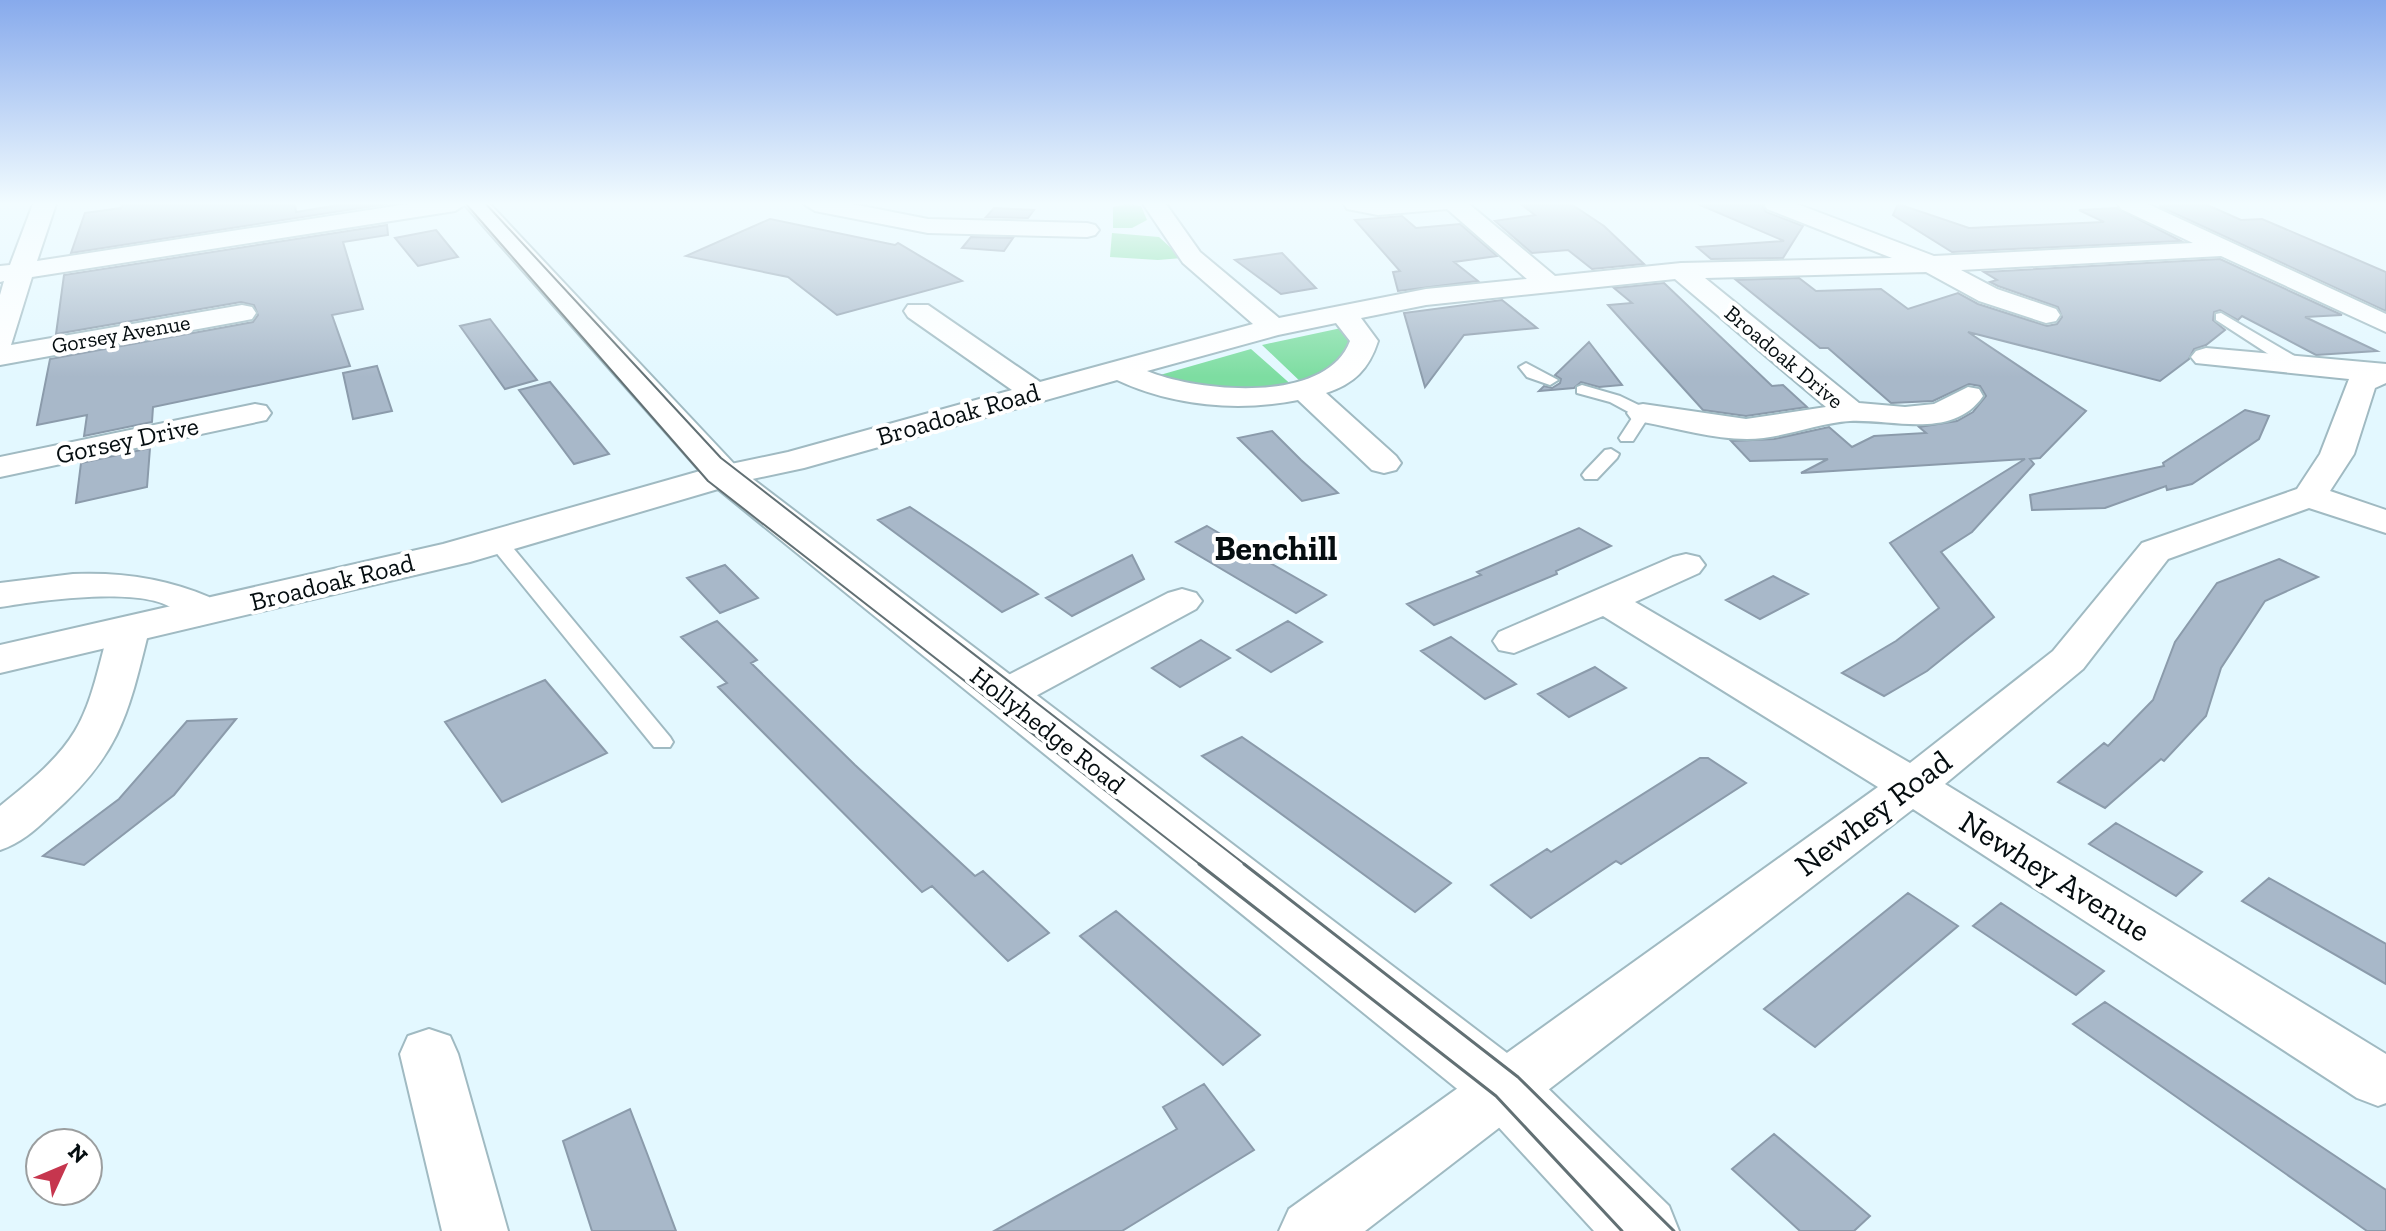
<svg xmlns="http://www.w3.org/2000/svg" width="2386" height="1231" font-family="'Zilla Slab',serif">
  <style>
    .green { fill: #7ddda1 }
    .building { fill: #a8b8c9; stroke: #8b9bab; stroke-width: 2 }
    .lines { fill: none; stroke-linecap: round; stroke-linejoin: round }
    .service-casing { stroke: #a0bac2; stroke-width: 4 }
    .minor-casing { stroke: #a0bac2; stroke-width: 4 }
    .tertiary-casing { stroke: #a0bac2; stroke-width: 4 }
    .service { fill: #fff; fill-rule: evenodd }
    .minor { fill: #fff; fill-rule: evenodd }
    .tertiary { fill: #fff; fill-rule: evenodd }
    .tram-far1 { stroke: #627074; stroke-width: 2 }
    .tram { stroke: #627074; stroke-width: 3 }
    .labels { text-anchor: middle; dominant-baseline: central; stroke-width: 8; stroke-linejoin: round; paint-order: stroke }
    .far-street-label { font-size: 22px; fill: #050d10; stroke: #fff }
    .street-label { font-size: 26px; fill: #050d10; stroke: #fff }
    .near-street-label { font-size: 32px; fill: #050d10; stroke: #fff }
    .district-label { font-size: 34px; font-weight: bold; fill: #050d10; stroke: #fff }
  </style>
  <rect width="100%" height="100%" fill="#e3f8ff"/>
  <path class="green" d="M 1127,204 L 1141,206 L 1147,220 L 1132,228 L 1113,228 L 1113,207 Z
    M 1112,233 L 1159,237 L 1182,258 L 1158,260 L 1110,257 Z
    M 1346,327 L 1358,351 L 1304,385 L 1262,345 Z
    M 1251,349 L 1295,388 C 1250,390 1203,393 1160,375 Z"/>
  <path class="building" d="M 122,204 L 295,204 L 296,212 L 345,204 L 386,204 L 71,253 L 85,213 L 121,208 Z
    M 1521,204 L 1571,204 L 1604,226 L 1644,264 L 1592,269 L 1568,250 L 1532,253 L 1495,221 L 1535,215 Z
    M 1698,204 L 1761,204 L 1766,212 L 1803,226 L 1783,258 L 1711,259 L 1697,247 L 1784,241 Z
    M 1898,204 L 1969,228 L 2104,222 L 2079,210 L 2117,208 L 2181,241 L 1952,252 L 1893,215 Z
    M 2205,204 L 2241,220 L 2262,219 L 2386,272 L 2386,311 L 2159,206 Z
    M 994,208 L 1034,210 L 1028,218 L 986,217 Z
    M 1402,216 L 1416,228 L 1460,224 L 1497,256 L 1454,262 L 1478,281 L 1398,291 L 1393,272 L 1400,271 L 1355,220 Z
    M 770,219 L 895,245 L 898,243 L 962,281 L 837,315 L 788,277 L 686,256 Z
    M 387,225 L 388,235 L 343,242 L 363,309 L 332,315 L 350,366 L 153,407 L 152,422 L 84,436 L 87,415 L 37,425 L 50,359 L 253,322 L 258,315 L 254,305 L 241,302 L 56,334 L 64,275 Z
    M 436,230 L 458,257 L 418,266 L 395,238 Z
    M 971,237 L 1013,238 L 1004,251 L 962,248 Z
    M 1282,253 L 1316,288 L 1281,294 L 1235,260 Z
    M 2220,259 L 2342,315 L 2305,317 L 2377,351 L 2316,355 L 2242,316 L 2238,320 L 2220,310 L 2214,312 L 2213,320 L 2225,330 L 2206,345 L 2194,349 L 2189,359 L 2160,381 L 1968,332 L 2086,411 L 2040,458 L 2030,459 L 2034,464 L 1972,532 L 1941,552 L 1994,617 L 1927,671 L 1884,696 L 1842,673 L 1896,641 L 1939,608 L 1890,543 L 2025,459 L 1801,473 L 1828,459 L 1750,461 L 1731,441 L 1774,439 L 1829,427 L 1852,447 L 1874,436 L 1926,433 L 1919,427 L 1957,421 L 1973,412 L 1986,396 L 1980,386 L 1969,384 L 1933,401 L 1891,403 L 1828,348 L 1820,348 L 1736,280 L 1799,278 L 1816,291 L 1881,289 L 1908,309 L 1958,293 L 1978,304 L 2047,326 L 2057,324 L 2062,317 L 2058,307 L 1998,286 L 1990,282 L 1997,280 L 1984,272 Z
    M 1664,283 L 1772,386 L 1783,385 L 1807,407 L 1746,416 L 1703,410 L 1608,305 L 1632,303 L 1614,288 Z
    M 1502,300 L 1537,328 L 1464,335 L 1425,387 L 1404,313 Z
    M 490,319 L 523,362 L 537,380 L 505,389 L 460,326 Z
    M 1589,342 L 1622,385 L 1599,387 L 1581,382 L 1574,388 L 1539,391 L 1544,386 L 1552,388 L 1560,383 L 1561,379 L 1555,375 Z
    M 377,366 L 392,411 L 353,419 L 343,373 Z
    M 550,382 L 578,416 L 609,454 L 574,464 L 519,390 Z
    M 2245,410 L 2269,416 L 2259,439 L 2192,484 L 2167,490 L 2166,486 L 2105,508 L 2032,510 L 2030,495 L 2164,466 L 2163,463 Z
    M 1272,431 L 1301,460 L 1338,493 L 1302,501 L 1238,438 Z
    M 150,448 L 147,487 L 76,503 L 81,463 Z
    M 910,507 L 970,547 L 1038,594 L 1002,612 L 878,520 Z
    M 1207,526 L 1265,560 L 1326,595 L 1296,613 L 1176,542 Z
    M 1579,528 L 1611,546 L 1556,571 L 1557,574 L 1434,625 L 1407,604 L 1481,575 L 1477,572 Z
    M 1132,555 L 1144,579 L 1072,616 L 1046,598 Z
    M 2279,559 L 2318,577 L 2265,601 L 2221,668 L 2206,716 L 2164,761 L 2161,759 L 2105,808 L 2058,782 L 2104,743 L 2108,746 L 2153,700 L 2175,642 L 2217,583 Z
    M 725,565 L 758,598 L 720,613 L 687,578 Z
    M 1773,576 L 1808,594 L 1760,619 L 1726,600 Z
    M 717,621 L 757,660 L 751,663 L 855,765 L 975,876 L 983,871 L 1049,933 L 1008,961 L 932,886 L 922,892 L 718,687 L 727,683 L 681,637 Z
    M 1288,621 L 1322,642 L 1271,672 L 1237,650 Z
    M 1451,637 L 1480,658 L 1516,684 L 1485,699 L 1421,651 Z
    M 1201,640 L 1230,658 L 1180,687 L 1152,668 Z
    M 1595,667 L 1626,688 L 1569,717 L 1538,694 Z
    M 545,680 L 607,753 L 502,802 L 445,722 Z
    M 236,719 L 174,795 L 84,865 L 43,856 L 119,799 L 187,721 Z
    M 1242,737 L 1307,782 L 1451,883 L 1415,912 L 1202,756 Z
    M 1700,758 L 1708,758 L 1746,783 L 1621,864 L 1616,861 L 1531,918 L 1491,885 L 1547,849 L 1551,852 Z
    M 2116,823 L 2158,847 L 2202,872 L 2176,896 L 2089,844 Z
    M 2269,878 L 2386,944 L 2386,984 L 2242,901 Z
    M 1908,893 L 1958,926 L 1815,1047 L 1764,1009 Z
    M 2001,903 L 2034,925 L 2104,971 L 2076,995 L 1973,926 Z
    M 1116,911 L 1184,970 L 1260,1035 L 1223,1065 L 1080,936 Z
    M 2105,1002 L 2386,1190 L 2386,1231 L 2367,1231 L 2073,1024 Z
    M 1204,1084 L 1254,1150 L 1122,1231 L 994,1231 L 1177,1129 L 1163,1107 Z
    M 630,1109 L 648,1156 L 676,1231 L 592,1231 L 563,1141 Z
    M 1774,1134 L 1821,1174 L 1870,1216 L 1854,1231 L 1800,1231 L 1732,1169 Z"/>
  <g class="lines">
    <g class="service-casing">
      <path id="service" d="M 2221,313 L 2308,364 L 2301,368 L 2273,357 L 2216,320 L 2216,314 Z
        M 1526,363 L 1558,380 L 1550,385 L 1527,377 L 1519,367 Z
        M 1582,385 L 1620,396 L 1649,410 L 1651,413 L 1633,441 L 1621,441 L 1619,438 L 1634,415 L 1610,402 L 1577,393 L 1577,387 Z
        M 1611,449 L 1619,454 L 1617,458 L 1597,479 L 1585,479 L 1582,475 L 1585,471 L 1605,450 Z
        M 497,535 L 504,537 L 670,737 L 673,742 L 670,747 L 654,747 L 490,545 L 488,541 L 490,537 Z"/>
    </g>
    <g class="minor-casing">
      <path id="minor" d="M 33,204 L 56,204 L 37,261 L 408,204 L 466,204 L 455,211 L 32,277 L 11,345 L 242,305 L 252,307 L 256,313 L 252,319 L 242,321 L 0,365 L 0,295 L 4,281 L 0,282 L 0,266 L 10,265 Z
        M 804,204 L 852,204 L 928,219 L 1087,223 L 1095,225 L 1099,230 L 1095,235 L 1087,237 L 928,233 L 815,211 Z
        M 1143,204 L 1166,204 L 1200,252 L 1279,318 L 1426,289 L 1527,279 L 1447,209 L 1378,215 L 1347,209 L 1344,204 L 1469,204 L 1555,276 L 1681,263 L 1892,258 L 1767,209 L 1764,204 L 1797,204 L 1934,256 L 2193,243 L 2121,209 L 2118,204 L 2148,204 L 2386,314 L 2386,332 L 2221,256 L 1961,270 L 1997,289 L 2056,309 L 2060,315 L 2056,321 L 2046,323 L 1979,301 L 1926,272 L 1705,278 L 1859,403 L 1905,407 L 1934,404 L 1968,387 L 1979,389 L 1983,396 C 1953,440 1893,419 1850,421 C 1816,423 1782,439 1747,439 C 1713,439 1676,428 1643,422 L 1632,420 L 1627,413 L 1632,406 L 1643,404 L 1746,419 L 1826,407 L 1675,279 L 1426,305 L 1361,318 L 1378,341 C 1369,369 1354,384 1326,393 L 1396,456 L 1401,463 L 1396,470 L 1384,473 L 1372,470 L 1298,400 C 1238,412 1173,406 1117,380 L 804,468 L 724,485 L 712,482 L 707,475 L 712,468 L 788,452 L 1012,390 L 908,317 L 904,311 L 908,305 L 928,305 L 1040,382 L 1253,324 L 1183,263 ZM 1336,323 L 1350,341 C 1326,405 1198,392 1147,371 L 1278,335 Z
        M 2206,348 L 2386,364 L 2386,383 L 2375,388 L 2354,454 L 2330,491 L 2386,510 L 2386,533 L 2309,508 L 2168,559 L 2083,669 L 1945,784 L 2386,1054 L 2386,1103 L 2378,1106 L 2357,1098 L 1913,809 L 1365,1231 L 1279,1231 L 1289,1209 L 1878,787 L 1603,616 L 1514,653 L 1499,650 L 1493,641 L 1499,632 L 1673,557 L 1686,554 L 1699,557 L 1705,565 L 1699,573 L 1635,602 L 1910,763 L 2053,651 L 2142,543 L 2297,489 L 2320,454 L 2349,379 L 2196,363 L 2191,357 L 2196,351 Z
        M 255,404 L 266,406 L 271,413 L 266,420 L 0,477 L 0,457 Z
        M 73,574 C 121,572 165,578 209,597 L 217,614 L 211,622 L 197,626 L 183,622 C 181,619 179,615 177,612 C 150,584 36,601 0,607 L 0,583 Z
        M 1182,589 L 1196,593 L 1202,601 L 1196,609 L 1019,705 L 1004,709 L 989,705 L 982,695 L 989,685 L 1168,593 Z
        M 129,618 L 143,621 L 149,630 C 128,715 120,755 50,816 C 34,831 21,843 0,850 L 0,806 C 27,784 57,761 75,731 C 93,701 99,663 109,630 L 115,621 Z
        M 429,1029 L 450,1036 L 458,1054 L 508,1231 L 442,1231 L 400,1054 L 408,1036 Z"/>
    </g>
    <g class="tertiary-casing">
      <path id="tertiary" d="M 464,204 L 490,204 L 737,467 L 1528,1069 L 1669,1206 L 1679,1231 L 1594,1231 L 1482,1109 L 718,489 L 470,562 L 0,673 L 0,645 L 443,544 L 700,471 Z"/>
    </g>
    <use href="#service" class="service"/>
    <use href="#minor" class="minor"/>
    <use href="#tertiary" class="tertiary"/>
    <path class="tram-far1" d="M 466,204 L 708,481 L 1202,866
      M 486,204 L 721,458 L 1247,866"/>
    <path class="tram" d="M 1199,864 L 1496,1096 L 1622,1231
      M 1244,864 L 1518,1077 L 1674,1231"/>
  </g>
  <linearGradient id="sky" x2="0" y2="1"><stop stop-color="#87aaec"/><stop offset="0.54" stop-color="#f2fcff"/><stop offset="1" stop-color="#f2fcff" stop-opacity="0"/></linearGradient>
  <rect width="2386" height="377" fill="url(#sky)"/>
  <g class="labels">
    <g class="far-street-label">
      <text transform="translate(121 334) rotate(-10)">Gorsey Avenue</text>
      <text transform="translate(1784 357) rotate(40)">Broadoak Drive</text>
    </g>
    <g class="street-label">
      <text transform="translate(958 414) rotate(-16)">Broadoak Road</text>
      <text transform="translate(127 440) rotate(-12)">Gorsey Drive</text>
      <text transform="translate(332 582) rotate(-14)">Broadoak Road</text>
      <text transform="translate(1048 730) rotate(38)">Hollyhedge Road</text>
    </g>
    <g class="near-street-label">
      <text transform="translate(1873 813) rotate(-37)">Newhey Road</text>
      <text transform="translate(2055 876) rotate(32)">Newhey Avenue</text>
    </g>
    <g class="district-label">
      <text x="1276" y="548">Benchill</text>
    </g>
  </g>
  <g transform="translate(64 1167) rotate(46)"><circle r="38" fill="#ffffff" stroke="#9b9e9f" stroke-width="2"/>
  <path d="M0-6L14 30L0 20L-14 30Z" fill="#c6364e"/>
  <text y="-12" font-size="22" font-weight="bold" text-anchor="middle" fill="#050d10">N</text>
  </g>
</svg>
